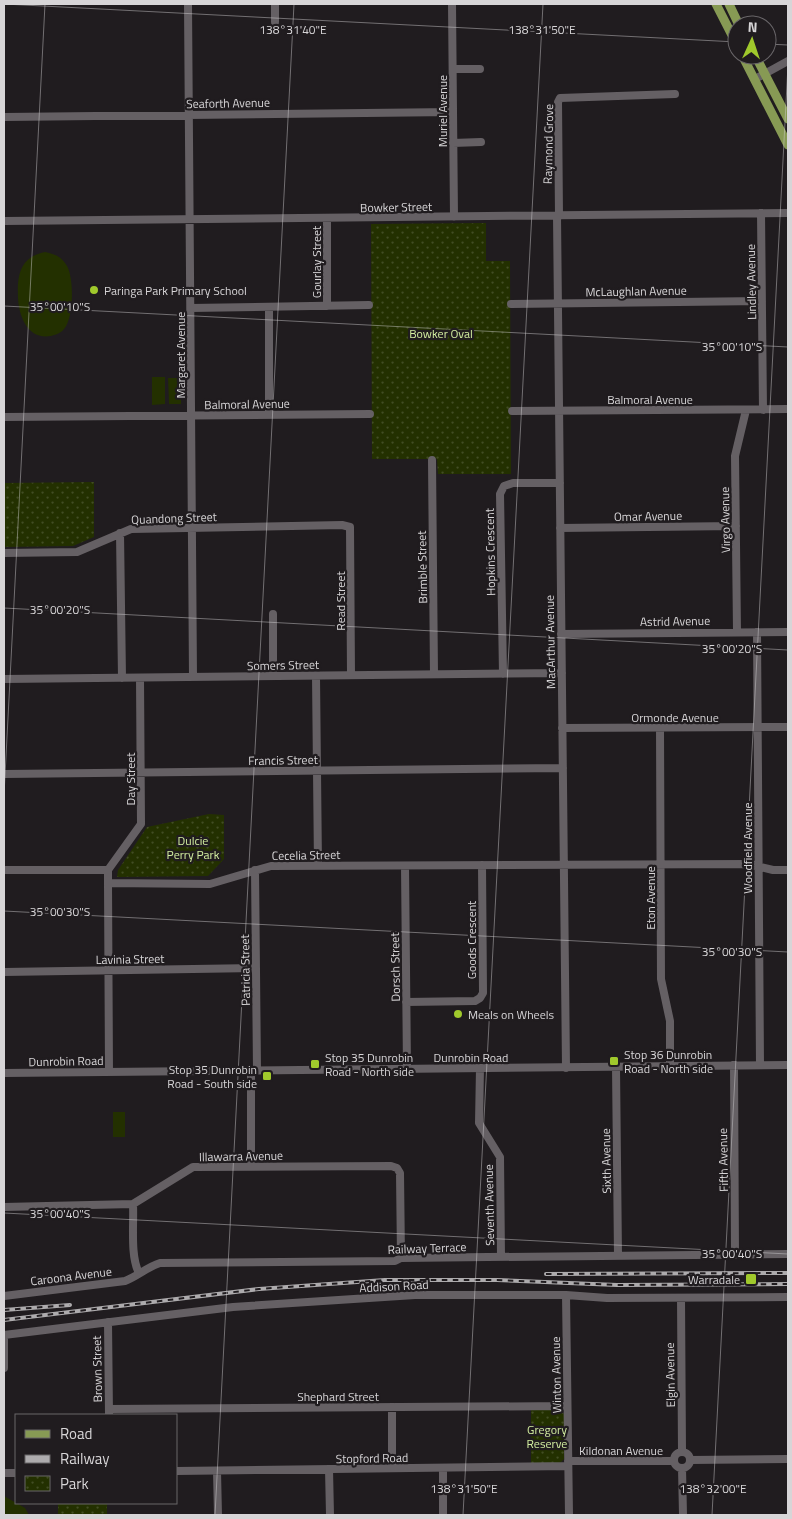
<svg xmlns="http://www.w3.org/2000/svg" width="792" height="1519" font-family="'Titillium Web',sans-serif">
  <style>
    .grass { fill: #233000 }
    .park { fill: url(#park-dots) }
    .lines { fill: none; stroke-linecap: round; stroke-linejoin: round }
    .minor { stroke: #656064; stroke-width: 8 }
    .major { stroke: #879a54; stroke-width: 9 }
    .rail-casing { stroke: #adabad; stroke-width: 4 }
    .rail { stroke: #201c1f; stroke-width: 2; stroke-dasharray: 5.5; stroke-linecap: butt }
    .ticks { fill: none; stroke: #d7d5d7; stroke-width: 1; stroke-opacity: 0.45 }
    .poi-dot { fill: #a0c92c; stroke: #201c1f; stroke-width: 2 }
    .labels { text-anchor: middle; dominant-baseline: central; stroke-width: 4.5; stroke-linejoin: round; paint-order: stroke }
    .street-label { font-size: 12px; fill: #d7d5d7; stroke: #201c1f }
    .poi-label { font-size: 12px; fill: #d7d5d7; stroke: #201c1f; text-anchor: start }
    .park-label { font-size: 12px; fill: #d3eea0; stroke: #201c1f }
    .ticks-label { font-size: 12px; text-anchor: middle; fill: #d7d5d7; stroke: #201c1f; stroke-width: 4.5; stroke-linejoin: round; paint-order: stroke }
  </style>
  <defs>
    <pattern id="park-dots" width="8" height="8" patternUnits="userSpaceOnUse" patternTransform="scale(1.25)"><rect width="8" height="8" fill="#233000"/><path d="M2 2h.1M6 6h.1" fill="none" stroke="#424d24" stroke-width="1.8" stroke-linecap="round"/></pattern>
  </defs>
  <rect width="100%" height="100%" fill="#201c1f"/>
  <path class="grass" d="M 45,252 C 55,254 62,257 67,266 C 74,278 74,318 64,329 C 61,333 55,335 51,336 C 28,340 19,317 18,298 C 17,275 20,257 45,252 Z
    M 152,377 L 165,377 L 165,404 L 152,405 Z
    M 168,378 L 181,378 L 181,404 L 169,404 Z
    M 113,1112 L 125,1112 L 125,1137 L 113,1137 Z
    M 4,1496 L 25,1508 L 29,1515 L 4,1515 Z"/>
  <path class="park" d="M 486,223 L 486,261 L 510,261 L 511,474 L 438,474 L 437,459 L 372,459 L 371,224 Z
    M 94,482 L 94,537 L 73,546 L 4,547 L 4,483 Z
    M 209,814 L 224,815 L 224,859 L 208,876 L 117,877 L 118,870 L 147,827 Z
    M 531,1410 L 560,1410 L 564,1414 L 564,1459 L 560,1463 L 531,1463 Z
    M 58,1503 L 107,1503 L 107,1515 L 58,1515 Z"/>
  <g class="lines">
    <path class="minor" d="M 188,4 L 193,677
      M 275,4 L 275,22
      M 452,4 L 454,217
      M 453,69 L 480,69
      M 755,79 L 788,61
      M 4,117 L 453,112
      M 453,143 L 481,142
      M 761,213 L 763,410
      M 557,216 L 566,1068
      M 559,216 L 558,102 L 560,98 L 675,94
      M 327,218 L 327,306
      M 4,221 L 788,213
      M 511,304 L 762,301
      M 269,307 L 269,415
      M 191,308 L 369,305
      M 512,411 L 788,409
      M 4,417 L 370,414
      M 432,460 L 434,674
      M 560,528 L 736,526
      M 120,533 L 122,678
      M 4,553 L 77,552 L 131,529 L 342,525 L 350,527 L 351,675
      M 273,614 L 273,676
      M 737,631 L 735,456 L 746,410
      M 757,632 L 760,1065
      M 561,634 L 788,632
      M 503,674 L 500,494 L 504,486 L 513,483 L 560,483
      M 316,676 L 318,866
      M 4,679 L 562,673
      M 562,728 L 788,727
      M 660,728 L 661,979 L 670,1021 L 670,1066
      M 4,774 L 563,768
      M 405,866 L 407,1069
      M 4,870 L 108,870 L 108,883 L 210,884 L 271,866 L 748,864 L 773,870 L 788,870
      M 108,870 L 141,824 L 140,678
      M 255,870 L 257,1070
      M 108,883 L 109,1072
      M 4,972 L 256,968
      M 406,1002 L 475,1001 L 480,998 L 483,993 L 482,865
      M 734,1065 L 735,1255
      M 616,1067 L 618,1256
      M 480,1068 L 479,1123 L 500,1157 L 501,1257
      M 4,1073 L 788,1065
      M 251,1167 L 251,1070
      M 133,1204 C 134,1224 130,1256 139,1273
      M 4,1207 L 133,1204 L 193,1167 L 391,1166 L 397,1168 L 400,1173 L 401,1258
      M 566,1295 L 569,1515
      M 4,1296 L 125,1281 C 138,1276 147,1267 160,1263 L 395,1261 L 401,1258 L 788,1254
      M 681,1298 L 682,1452
      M 108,1322 L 109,1415
      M 4,1335 L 233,1307 L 415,1295 L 566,1295 L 607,1298 L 788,1297
      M 4,1368 L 4,1335
      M 392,1407 L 392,1468
      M 109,1409 L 567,1406
      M674 1460a8 8 0 1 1 16 0a8 8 0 1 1-16 0Z
      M 690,1460 L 788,1459
      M 568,1461 L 674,1461
      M 682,1468 L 683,1515
      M 329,1469 L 330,1515
      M 176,1471 L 568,1466
      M 217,1471 L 218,1515
      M 4,1473 L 16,1473
      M 443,1515 L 443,1468"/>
    <path class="major" d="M 716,4 L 737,45
      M 729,4 L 739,25
      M 742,55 L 788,145
      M 755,55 L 788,119"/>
    <g class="rail-casing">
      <path id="rail" d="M 546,1274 L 788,1273
        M 4,1310 L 70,1305
        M 4,1320 L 259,1289 L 385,1280 L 497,1280 L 617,1285 L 788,1284"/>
    </g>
    <use href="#rail" class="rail"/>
  </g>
  <path class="ticks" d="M 4,4 L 737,42M 767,44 L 788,45M 4,306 L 788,347M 4,608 L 788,650M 4,795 L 45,4M 4,911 L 788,952M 4,1213 L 788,1254M 215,1515 L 294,4M 463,1515 L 543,4M 712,1515 L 788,65"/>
  <g class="poi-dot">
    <circle cx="94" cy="290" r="5"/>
    <circle cx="458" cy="1014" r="5"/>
    <rect x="609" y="1056" width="10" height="10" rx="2.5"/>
    <rect x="310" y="1059" width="10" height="10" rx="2.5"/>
    <rect x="262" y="1071" width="10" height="10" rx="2.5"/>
    <rect x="745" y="1273" width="12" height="12" rx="2.5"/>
  </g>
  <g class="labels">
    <g class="street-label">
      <text transform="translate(228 103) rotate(-1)">Seaforth Avenue</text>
      <text transform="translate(442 111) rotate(-90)">Muriel Avenue</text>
      <text transform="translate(548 144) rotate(-89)">Raymond Grove</text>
      <text transform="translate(396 207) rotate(-1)">Bowker Street</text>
      <text transform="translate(316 262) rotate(-90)">Gourlay Street</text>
      <text transform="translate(751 282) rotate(-91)">Lindley Avenue</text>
      <text transform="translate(636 291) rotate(-1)">McLaughlan Avenue</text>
      <text transform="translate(180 355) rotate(-90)">Margaret Avenue</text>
      <text x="650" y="399">Balmoral Avenue</text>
      <text transform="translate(247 404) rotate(-1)">Balmoral Avenue</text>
      <text transform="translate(648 516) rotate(-1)">Omar Avenue</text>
      <text transform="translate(174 518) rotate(-2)">Quandong Street</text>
      <text transform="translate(725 520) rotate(-91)">Virgo Avenue</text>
      <text transform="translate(490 552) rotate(-91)">Hopkins Crescent</text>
      <text transform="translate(422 567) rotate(-91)">Brimble Street</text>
      <text transform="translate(340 601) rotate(-90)">Read Street</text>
      <text transform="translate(675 621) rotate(-1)">Astrid Avenue</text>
      <text transform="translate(550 642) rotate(-91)">MacArthur Avenue</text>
      <text transform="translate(283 665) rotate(-1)">Somers Street</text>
      <text x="675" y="717">Ormonde Avenue</text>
      <text transform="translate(283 760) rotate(-1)">Francis Street</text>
      <text transform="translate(130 779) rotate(-90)">Day Street</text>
      <text transform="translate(747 848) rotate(-90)">Woodfield Avenue</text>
      <text transform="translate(306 855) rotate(-1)">Cecelia Street</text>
      <text transform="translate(650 898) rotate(-90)">Eton Avenue</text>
      <text transform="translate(471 940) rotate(-90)">Goods Crescent</text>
      <text transform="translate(130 959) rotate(-1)">Lavinia Street</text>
      <text transform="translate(395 967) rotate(-91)">Dorsch Street</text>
      <text transform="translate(245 970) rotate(-91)">Patricia Street</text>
      <text x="471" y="1057">Dunrobin Road</text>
      <text transform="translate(66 1061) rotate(-1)">Dunrobin Road</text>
      <text transform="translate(241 1156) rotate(-1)">Illawarra Avenue</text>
      <text transform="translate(723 1160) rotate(-91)">Fifth Avenue</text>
      <text transform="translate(606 1161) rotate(-91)">Sixth Avenue</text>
      <text transform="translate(489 1205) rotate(-91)">Seventh Avenue</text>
      <text transform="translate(427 1248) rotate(-2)">Railway Terrace</text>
      <text transform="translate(71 1276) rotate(-7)">Caroona Avenue</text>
      <text transform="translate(394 1286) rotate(-3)">Addison Road</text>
      <text transform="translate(97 1369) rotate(-91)">Brown Street</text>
      <text transform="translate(556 1375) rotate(-91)">Winton Avenue</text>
      <text transform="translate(670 1375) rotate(-91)">Elgin Avenue</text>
      <text x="338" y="1396">Shephard Street</text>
      <text x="621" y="1450">Kildonan Avenue</text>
      <text transform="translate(372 1458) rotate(-1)">Stopford Road</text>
    </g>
    <g class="poi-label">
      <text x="104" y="290">Paringa Park Primary School</text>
      <text x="468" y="1014">Meals on Wheels</text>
      <text x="624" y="1054">Stop 36 Dunrobin<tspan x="624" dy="14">Road - North side</tspan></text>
      <text x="325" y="1057">Stop 35 Dunrobin<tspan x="325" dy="14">Road - North side</tspan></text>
      <text x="257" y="1069" text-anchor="end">Stop 35 Dunrobin<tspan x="257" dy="14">Road - South side</tspan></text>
      <text x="740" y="1279" text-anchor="end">Warradale</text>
    </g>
    <g class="park-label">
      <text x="441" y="333">Bowker Oval</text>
      <text x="193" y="840">Dulcie<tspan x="193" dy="14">Perry Park</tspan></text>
      <text x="547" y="1429">Gregory<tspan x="547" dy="14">Reserve</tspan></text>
    </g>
  </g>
  <g class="ticks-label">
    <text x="293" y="34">138°31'40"E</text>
    <text x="542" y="34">138°31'50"E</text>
    <text x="60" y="311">35°00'10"S</text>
    <text x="732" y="351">35°00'10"S</text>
    <text x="60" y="614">35°00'20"S</text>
    <text x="732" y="653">35°00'20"S</text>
    <text x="60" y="916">35°00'30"S</text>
    <text x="732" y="956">35°00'30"S</text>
    <text x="60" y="1218">35°00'40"S</text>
    <text x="732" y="1258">35°00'40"S</text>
    <text x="464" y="1493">138°31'50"E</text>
    <text x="713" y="1493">138°32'00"E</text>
  </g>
  <rect width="792" height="1519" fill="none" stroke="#d7d5d7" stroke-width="10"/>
  <rect x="15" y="1414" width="162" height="90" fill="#201c1f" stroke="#696669"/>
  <rect x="25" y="1430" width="25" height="8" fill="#879a54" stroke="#696669"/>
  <text x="60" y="1439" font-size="15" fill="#d7d5d7">Road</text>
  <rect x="25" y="1455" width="25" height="8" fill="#adabad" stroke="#696669"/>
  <text x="60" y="1464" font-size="15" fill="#d7d5d7">Railway</text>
  <rect x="25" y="1476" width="25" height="15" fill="url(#park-dots)" stroke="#696669"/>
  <text x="60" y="1489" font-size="15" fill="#d7d5d7">Park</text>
  <g transform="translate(752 40) rotate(3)"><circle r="24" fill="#201c1f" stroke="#696669"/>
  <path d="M0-4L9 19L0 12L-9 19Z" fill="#a0c92c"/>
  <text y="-8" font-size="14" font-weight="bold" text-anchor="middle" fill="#d7d5d7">N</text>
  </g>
</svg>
